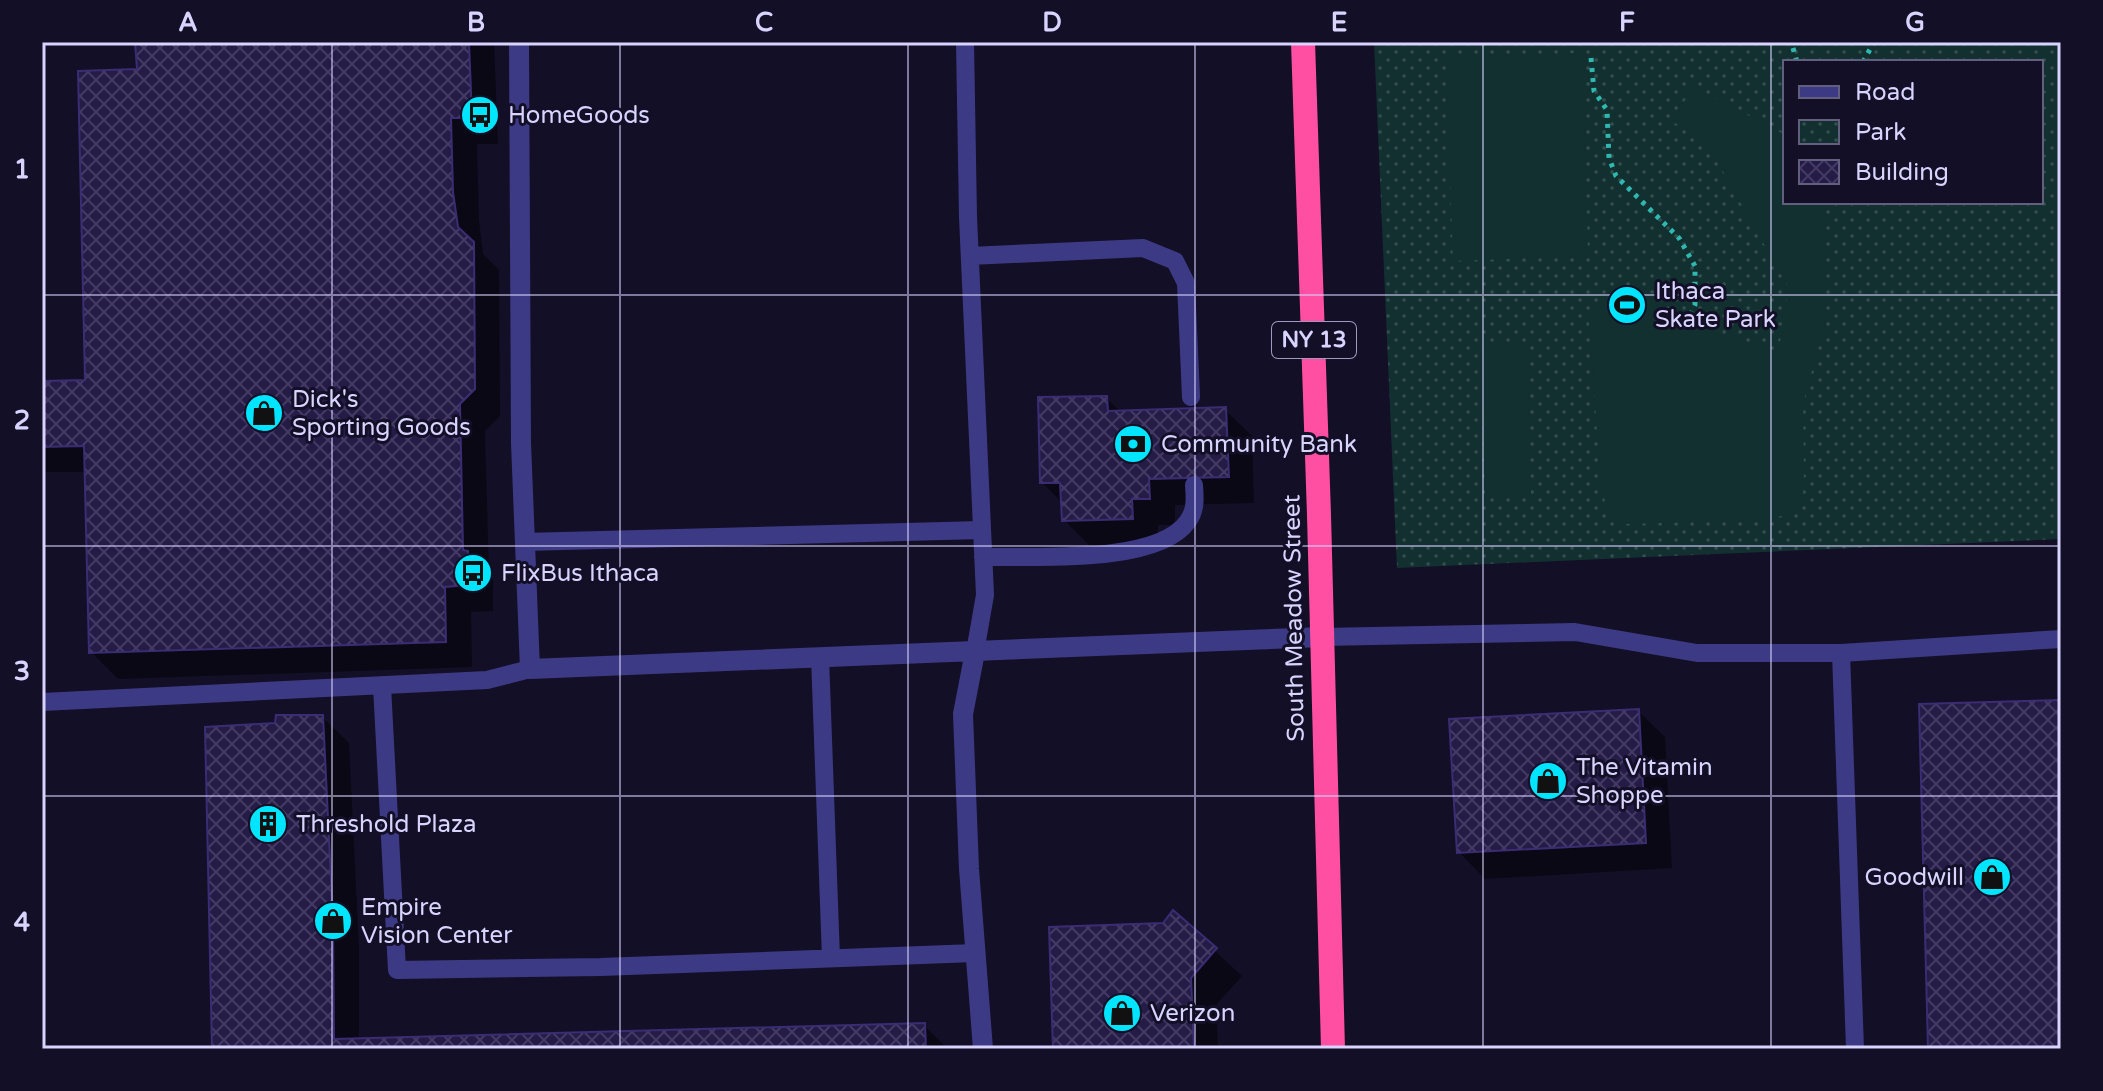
<svg xmlns="http://www.w3.org/2000/svg" width="2103" height="1091" font-family="'Varela Round',sans-serif">
  <style>
    .park { fill: url(#park-dots); fill-rule: evenodd }
    .pitch { fill: #12302f }
    .shadow { fill: #0007 }
    .building { fill: url(#building-cross-hatch); stroke: #3b2d73; stroke-width: 2 }
    .lines { fill: none; stroke-linecap: round; stroke-linejoin: round }
    .path { stroke: #2fb8b0; stroke-width: 5; stroke-dasharray: 4 6; stroke-linecap: butt }
    .lane { stroke: #3d3a85; stroke-width: 18 }
    .street { stroke: #3d3a85; stroke-width: 20 }
    .highway { stroke: #ff4fa3; stroke-width: 24 }
    .grid { fill: none; stroke: #d9d4ff; stroke-width: 2; stroke-opacity: 0.55 }
    .labels { text-anchor: middle; dominant-baseline: central; stroke-width: 6; stroke-linejoin: round; paint-order: stroke }
    .shield { fill: #130f26; stroke: #9e99be; stroke-width: 2 }
    .shield-label { font-size: 22px; font-weight: bold; fill: #d9d4ff }
    .poi-label { font-size: 24px; fill: #d9d4ff; stroke: #130f26; text-anchor: start }
    .street-label { font-size: 24px; fill: #d9d4ff; stroke: #130f26 }
    .neatline { fill: none; stroke: #d9d4ff; stroke-width: 3 }
    .grid-label { font-size: 26px; text-anchor: middle; font-weight: bold; fill: #d9d4ff }
  </style>
  <defs>
    <pattern id="park-dots" width="8" height="8" patternUnits="userSpaceOnUse" patternTransform="scale(2)"><rect width="8" height="8" fill="#12302f"/><path d="M2 2h.1M6 6h.1" fill="none" stroke="#344d4e" stroke-width="1.8" stroke-linecap="round"/></pattern>
    <pattern id="building-cross-hatch" width="8" height="8" patternUnits="userSpaceOnUse" patternTransform="scale(2)"><rect width="8" height="8" fill="#241b47"/><path d="M0 0l8 8M0 8l8-8" fill="none" stroke="#433b63"/></pattern>
  </defs>
  <rect width="100%" height="100%" fill="#130f26"/>
  <path class="park" d="M 1374,42 L 2061,42 L 2061,539 L 1397,568 ZM 1785,62 L 2041,62 L 2041,202 L 1785,202 Z"/>
  <path class="pitch" d="M 1582,53 L 1588,256 L 1453,261 L 1446,57 Z
    M 1693,86 L 1785,135 L 1785,202 L 1826,202 L 1826,318 L 1803,404 L 1804,488 L 1798,510 L 1769,520 L 1624,524 L 1606,508 L 1600,472 L 1589,322 C 1595,308 1604,291 1622,289 C 1640,286 1647,298 1660,307 C 1694,329 1739,339 1777,352 L 1786,319 L 1787,285 L 1704,138 L 1673,122 Z
    M 1527,345 L 1531,494 L 1485,496 L 1480,346 Z"/>
  <path class="shadow" d="M 137,42 L 494,42 L 498,144 L 477,144 L 479,220 L 483,254 L 499,270 L 500,416 L 485,431 L 489,575 L 493,580 L 493,611 L 471,612 L 472,667 L 118,679 L 91,652 L 87,472 L 42,472 L 42,383 L 87,382 L 139,71 Z
    M 1106,398 L 1121,412 L 1225,410 L 1252,436 L 1254,503 L 1175,505 L 1175,525 L 1158,525 L 1158,545 L 1090,546 L 1064,520 L 1063,504 L 1042,482 Z
    M 1638,711 L 1665,737 L 1672,868 L 1485,879 L 1459,852 Z
    M 322,717 L 349,743 L 359,949 L 359,1040 L 924,1025 L 948,1049 L 214,1049 L 277,725 Z
    M 1174,913 L 1242,976 L 1216,1005 L 1218,1049 L 1055,1049 Z"/>
  <path class="building" d="M 135,42 L 469,42 L 472,118 L 451,118 L 453,192 L 458,227 L 474,242 L 475,389 L 460,404 L 463,550 L 468,551 L 467,585 L 445,587 L 446,642 L 89,653 L 84,446 L 42,447 L 42,381 L 85,380 L 78,71 L 137,69 Z
    M 1107,396 L 1108,411 L 1226,407 L 1229,477 L 1149,479 L 1150,499 L 1132,499 L 1133,519 L 1062,521 L 1060,483 L 1040,483 L 1038,397 Z
    M 2061,700 L 2061,1049 L 1928,1049 L 1919,704 Z
    M 1639,709 L 1646,843 L 1457,853 L 1449,719 Z
    M 276,715 L 323,715 L 333,921 L 334,1039 L 925,1023 L 926,1049 L 212,1049 L 205,727 L 275,723 Z
    M 1173,910 L 1217,948 L 1191,978 L 1194,1049 L 1053,1049 L 1049,927 L 1163,923 Z"/>
  <g class="lines">
    <path class="path" d="M 1793,48 L 1797,62
      M 1591,58 L 1594,91 L 1607,110 L 1609,158 L 1616,176 L 1679,238 L 1695,266 L 1695,305 L 1688,320
      M 1863,62 L 1873,44"/>
    <path class="lane" d="M 965,42 L 968,217 L 985,595 L 975,652
      M 970,256 L 1143,248 L 1175,261 L 1186,283 L 1191,397
      M 524,542 L 981,530
      M 983,557 C 1033,556 1158,565 1188,521 C 1196,510 1195,498 1194,485
      M 1322,637 L 1575,632 L 1697,653 L 1841,653 L 2061,639
      M 1841,653 L 1855,1049
      M 820,657 L 831,958
      M 382,686 L 397,970 L 601,967 L 975,953
      M 42,702 L 487,680 L 530,669"/>
    <path class="street" d="M 519,42 L 521,443 L 530,669 L 1322,637
      M 975,652 L 963,714 L 969,869 L 983,1049"/>
    <path class="highway" d="M 1303,42 L 1319,515 L 1333,1049"/>
  </g>
  <path class="grid" d="M 332,42 L 332,1049M 620,42 L 620,1049M 908,42 L 908,1049M 1195,42 L 1195,1049M 1483,42 L 1483,1049M 1771,42 L 1771,1049M 42,295 L 2061,295M 42,546 L 2061,546M 42,796 L 2061,796"/>
  <defs>
    <g id="bus-disc" transform="scale(2)"><circle r="9.5" fill="#00e5ff" stroke="#130f26"/><path d="M-5-6H5V4H4V6H2V4H-2V6H-4V4H-5ZM-3.5-4V0h7V-4ZM-3.5 1.2v1.5H-2V1.2ZM2 1.2v1.5H3.5V1.2Z" fill="#111"/></g>
    <g id="stadium-disc" transform="scale(2)"><circle r="9.5" fill="#00e5ff" stroke="#130f26"/><path d="M0-5a6.5 5 0 1 0 0 10a6.5 5 0 1 0 0-10ZM-3.5-1.8h7v3.6h-7Z" fill="#111"/></g>
    <g id="shop-disc" transform="scale(2)"><circle r="9.5" fill="#00e5ff" stroke="#130f26"/><path d="M-5-2.5h2.3a2.7 3.5 0 0 1 5.4 0H5L5.5 6h-11ZM-1.5-2.5h3a1.5 2.3 0 0 0-3 0Z" fill="#111"/></g>
    <g id="bank-disc" transform="scale(2)"><circle r="9.5" fill="#00e5ff" stroke="#130f26"/><path d="M-6-4H6V4H-6ZM0-2.3a2.3 2.3 0 1 0 0 4.6a2.3 2.3 0 1 0 0-4.6Z" fill="#111"/></g>
    <g id="building-disc" transform="scale(2)"><circle r="9.5" fill="#00e5ff" stroke="#130f26"/><path d="M-4-6H4V6H1V3H-1V6H-4ZM-2.5-4.3h1.7v1.8h-1.7ZM.8-4.3h1.7v1.8H.8ZM-2.5-1h1.7V.8h-1.7ZM.8-1h1.7V.8H.8Z" fill="#111"/></g>
  </defs>
  <g fill-rule="evenodd">
    <use href="#bus-disc" x="480" y="115"/>
    <use href="#stadium-disc" x="1627" y="305"/>
    <use href="#shop-disc" x="264" y="413"/>
    <use href="#bank-disc" x="1133" y="444"/>
    <use href="#bus-disc" x="473" y="573"/>
    <use href="#shop-disc" x="1548" y="781"/>
    <use href="#building-disc" x="268" y="824"/>
    <use href="#shop-disc" x="1992" y="877"/>
    <use href="#shop-disc" x="333" y="921"/>
    <use href="#shop-disc" x="1122" y="1013"/>
  </g>
  <g class="labels">
    <rect class="shield" x="1272" y="322" width="84" height="36" rx="6"/>
    <g class="shield-label">
      <text x="1314" y="340">NY 13</text>
    </g>
    <g class="poi-label">
      <text x="508" y="115">HomeGoods</text>
      <text x="1655" y="291">Ithaca<tspan x="1655" dy="28">Skate Park</tspan></text>
      <text x="292" y="399">Dick's<tspan x="292" dy="28">Sporting Goods</tspan></text>
      <text x="1161" y="444">Community Bank</text>
      <text x="501" y="573">FlixBus Ithaca</text>
      <text x="1576" y="767">The Vitamin<tspan x="1576" dy="28">Shoppe</tspan></text>
      <text x="296" y="824">Threshold Plaza</text>
      <text x="1964" y="877" text-anchor="end">Goodwill</text>
      <text x="361" y="907">Empire<tspan x="361" dy="28">Vision Center</tspan></text>
      <text x="1150" y="1013">Verizon</text>
    </g>
    <g class="street-label">
      <text transform="translate(1294 618) rotate(-91)">South Meadow Street</text>
    </g>
  </g>
  <rect width="2103" height="1091" fill="none" stroke="#130f26" stroke-width="88"/>
  <rect x="1783" y="60" width="260" height="144" fill="#130f26" stroke="#625e7d" stroke-width="2"/>
  <rect x="1799" y="86" width="40" height="12" fill="#3d3a85" stroke="#625e7d" stroke-width="2"/>
  <text x="1855" y="100" font-size="24" fill="#d9d4ff">Road</text>
  <rect x="1799" y="120" width="40" height="24" fill="url(#park-dots)" stroke="#625e7d" stroke-width="2"/>
  <text x="1855" y="140" font-size="24" fill="#d9d4ff">Park</text>
  <rect x="1799" y="160" width="40" height="24" fill="url(#building-cross-hatch)" stroke="#625e7d" stroke-width="2"/>
  <text x="1855" y="180" font-size="24" fill="#d9d4ff">Building</text>
  <rect x="44" y="44" width="2015" height="1003" class="neatline"/>
  <g class="grid-label">
    <text x="188" y="31">A</text>
    <text x="476" y="31">B</text>
    <text x="764" y="31">C</text>
    <text x="1052" y="31">D</text>
    <text x="1339" y="31">E</text>
    <text x="1627" y="31">F</text>
    <text x="1915" y="31">G</text>
    <text x="22" y="178">1</text>
    <text x="22" y="429">2</text>
    <text x="22" y="680">3</text>
    <text x="22" y="931">4</text>
  </g>
</svg>
